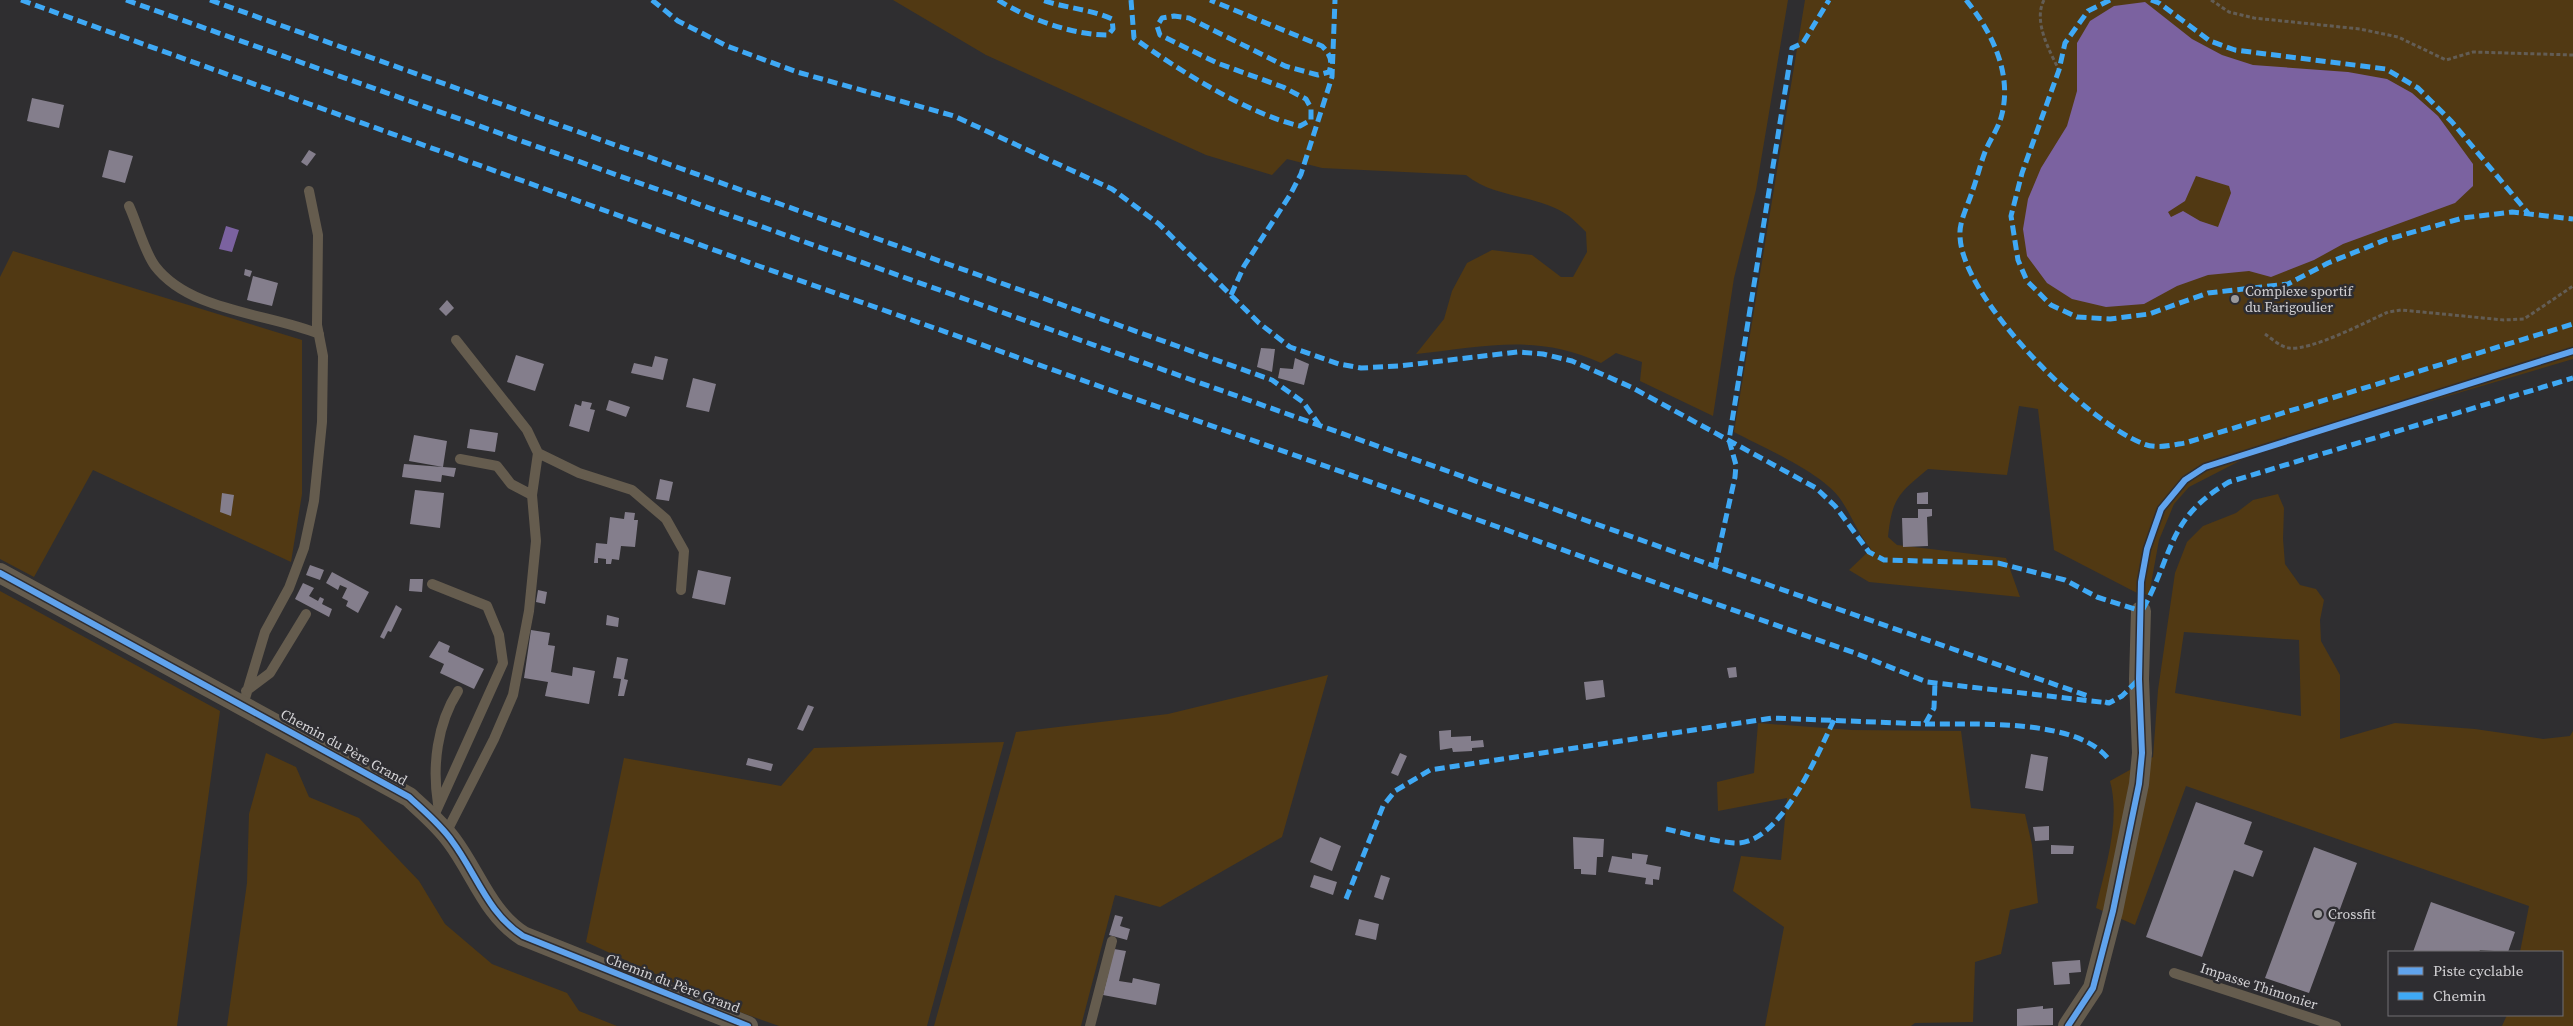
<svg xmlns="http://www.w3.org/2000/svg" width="2573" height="1026" font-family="'Source Serif 4',serif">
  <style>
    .green { fill: #513913; fill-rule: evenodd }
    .water { fill: #7b62a0; fill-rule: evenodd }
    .building { fill: #847e8c }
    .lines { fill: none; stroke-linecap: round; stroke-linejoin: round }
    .path { stroke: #635d55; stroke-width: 3; stroke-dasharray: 4 2.5; stroke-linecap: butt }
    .lane { stroke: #655c4e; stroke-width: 10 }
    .street { stroke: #655c4e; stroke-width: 20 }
    .quiet { stroke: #3fa9f5; stroke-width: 5; stroke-dasharray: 10 5; stroke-linecap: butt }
    .cycleway-casing { stroke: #2e2d31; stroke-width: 9 }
    .cycleway { stroke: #60a3ed; stroke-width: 6 }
    .poi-dot { fill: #9a999c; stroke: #2e2d31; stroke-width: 2 }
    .labels { text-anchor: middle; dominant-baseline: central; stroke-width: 5; stroke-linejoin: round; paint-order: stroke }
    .poi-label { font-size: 14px; fill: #d4d3d6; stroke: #2e2d31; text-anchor: start }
    .street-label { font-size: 14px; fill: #d4d3d6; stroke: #2e2d31 }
  </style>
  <rect width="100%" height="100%" fill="#2f2e30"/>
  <path class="green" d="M 893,0 L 1788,0 L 1756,190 L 1734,278 L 1713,416 L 1640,381 L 1642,362 L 1616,353 L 1601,363 C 1537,333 1484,347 1416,354 L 1444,319 L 1452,291 L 1467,263 L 1492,250 L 1532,255 L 1561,277 L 1573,277 L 1587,252 L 1586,232 C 1581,227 1575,221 1569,216 C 1539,194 1495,199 1466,175 L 1322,168 L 1287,159 L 1272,175 L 1206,155 L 986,55 Z
    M 1805,0 L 2573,0 L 2573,359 L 2255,453 L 2189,487 L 2174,504 L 2159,540 L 2149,595 L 2137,593 L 2054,550 L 2038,409 L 2019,406 L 2007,475 L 1928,469 C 1899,493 1892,498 1888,537 L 1897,545 L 2006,558 L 2020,597 L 1869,582 L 1849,570 L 1871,549 C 1858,534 1852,516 1841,500 C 1823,473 1764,448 1734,432 Z
    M 13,251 L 302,340 L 302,494 L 291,562 L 93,470 L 34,577 L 0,559 L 0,277 Z
    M 2278,494 L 2284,508 L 2283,539 L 2285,564 L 2300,585 L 2316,589 L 2324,600 L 2320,620 L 2321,641 L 2340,675 L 2340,739 L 2395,723 L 2475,729 L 2543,739 L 2570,736 L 2573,731 L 2573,1026 L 2502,1026 L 2507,1015 L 2562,1015 L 2562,952 L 2520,952 L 2529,906 L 2186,786 L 2135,925 L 2096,908 C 2105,868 2121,821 2110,781 L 2153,757 L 2158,690 L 2175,573 L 2187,542 L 2203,526 L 2236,513 L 2253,500 ZM 2184,632 L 2299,640 L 2301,716 L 2175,693 Z
    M 0,591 L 220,711 L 177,1026 L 0,1026 Z
    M 1328,675 L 1282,837 L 1160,907 L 1115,895 L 1081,1026 L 934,1026 L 1016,732 L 1168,714 Z
    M 1758,723 L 1852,730 L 1961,731 L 1971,808 L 2025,814 L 2032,845 L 2038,903 L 2010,910 L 2001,954 L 1975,962 L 1973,1022 L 1915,1023 L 1911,1026 L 1765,1026 L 1784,927 L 1733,891 L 1741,856 L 1781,860 L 1787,798 L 1718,811 L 1717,782 L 1754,773 Z
    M 1004,742 L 927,1026 L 779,1026 L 734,1010 L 586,942 L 624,758 L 781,786 L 814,748 Z
    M 266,753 L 296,767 L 309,797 L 359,818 L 419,881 L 445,924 L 492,964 L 567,993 L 579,1011 L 617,1026 L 227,1026 L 247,883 L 249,814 Z"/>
  <path class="water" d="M 2145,2 L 2192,39 L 2222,55 L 2253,65 L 2348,72 L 2387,79 L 2412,93 L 2438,116 L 2473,164 L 2473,186 L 2455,203 L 2343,244 L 2314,260 L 2271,277 L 2249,271 L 2208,275 L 2177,286 L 2144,304 L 2106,307 L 2072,299 L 2047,283 L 2027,256 L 2023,229 L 2028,199 L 2041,168 L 2067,126 L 2077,91 L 2077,43 L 2090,21 L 2114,6 ZM 2196,176 L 2229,186 L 2231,193 L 2218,227 L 2200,221 L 2183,211 L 2171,217 L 2168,212 L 2185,201 Z
    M 226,226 L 239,230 L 232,252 L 219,249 Z"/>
  <path class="building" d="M 32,98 L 64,105 L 59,128 L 27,121 Z
    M 109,150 L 133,156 L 125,183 L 102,177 Z
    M 309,150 L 316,154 L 307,166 L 301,162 Z
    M 245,269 L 252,271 L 250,277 L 244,275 Z
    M 253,276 L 278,283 L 272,306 L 247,300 Z
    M 447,300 L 454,308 L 446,316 L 439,309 Z
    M 1261,348 L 1275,349 L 1272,372 L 1257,367 Z
    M 516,355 L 544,364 L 535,391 L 507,382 Z
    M 655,356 L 668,359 L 663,380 L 631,373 L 634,363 L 652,367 Z
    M 1295,358 L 1309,364 L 1304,385 L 1278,378 L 1280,368 L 1293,369 Z
    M 693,378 L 716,384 L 709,412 L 686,407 Z
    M 609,400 L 630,407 L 626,417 L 606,410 Z
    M 582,401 L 592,403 L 590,409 L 595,410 L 589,432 L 569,426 L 575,404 L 581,406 Z
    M 470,429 L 498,433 L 495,452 L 467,448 Z
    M 414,435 L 447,441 L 443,467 L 409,461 Z
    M 404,464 L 456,468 L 454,477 L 442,475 L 441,482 L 402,477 Z
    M 660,479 L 673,482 L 669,501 L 656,499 Z
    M 415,490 L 444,493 L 440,528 L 410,524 Z
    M 1928,492 L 1928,504 L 1917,504 L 1917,493 Z
    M 222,493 L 234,495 L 231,516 L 220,512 Z
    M 1918,509 L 1932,509 L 1932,516 L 1927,517 L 1928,546 L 1903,547 L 1902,518 L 1918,518 Z
    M 625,512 L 635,513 L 634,520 L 638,520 L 635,547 L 621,546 L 619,560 L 612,559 L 611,564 L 606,564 L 606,559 L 598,558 L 598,563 L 594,563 L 596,543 L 607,544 L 610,517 L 624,519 Z
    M 310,565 L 324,570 L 320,580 L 306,575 Z
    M 698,570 L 731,577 L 725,605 L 692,598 Z
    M 332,572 L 369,592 L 358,613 L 346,606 L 348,601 L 342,598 L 347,588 L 340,585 L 338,590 L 326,583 Z
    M 410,579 L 423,579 L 422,592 L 409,591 Z
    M 303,583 L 314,588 L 309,596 L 318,601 L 320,597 L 324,599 L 322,604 L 332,609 L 329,617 L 295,599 Z
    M 538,590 L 547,592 L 545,604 L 536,602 Z
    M 396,605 L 402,609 L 391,632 L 388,631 L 384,639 L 380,637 Z
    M 607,615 L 619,618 L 618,627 L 606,625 Z
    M 531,630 L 550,633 L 548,645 L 555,646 L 551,672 L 572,676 L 573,667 L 595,671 L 589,704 L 545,696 L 548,682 L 524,678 Z
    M 439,641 L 450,646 L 448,652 L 484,669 L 474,689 L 440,673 L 444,664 L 429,657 Z
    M 617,657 L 628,659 L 624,679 L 628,680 L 624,696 L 618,696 L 621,679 L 613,678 Z
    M 1736,667 L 1737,677 L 1729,678 L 1727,668 Z
    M 1603,680 L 1605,697 L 1586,700 L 1584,682 Z
    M 808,705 L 814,707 L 803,731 L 797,729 Z
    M 1451,730 L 1451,737 L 1471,736 L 1471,741 L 1483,740 L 1484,747 L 1472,748 L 1472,751 L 1453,752 L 1452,748 L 1440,750 L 1439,731 Z
    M 1400,753 L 1407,756 L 1398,776 L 1391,773 Z
    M 2031,754 L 2048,757 L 2043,791 L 2025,788 Z
    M 748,758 L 773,764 L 771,771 L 746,765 Z
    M 2196,802 L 2252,822 L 2244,844 L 2263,851 L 2253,877 L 2234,870 L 2202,957 L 2146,937 Z
    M 2049,826 L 2049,840 L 2035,841 L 2033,827 Z
    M 1320,837 L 1341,846 L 1332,871 L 1310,862 Z
    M 1573,837 L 1604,839 L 1603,857 L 1597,857 L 1596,875 L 1581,874 L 1581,869 L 1574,869 Z
    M 2051,845 L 2074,846 L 2073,854 L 2051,854 Z
    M 2314,847 L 2357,863 L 2309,993 L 2265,978 Z
    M 1632,853 L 1648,855 L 1646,864 L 1661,867 L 1659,880 L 1653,879 L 1653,885 L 1645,884 L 1646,878 L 1608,872 L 1612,856 L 1632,859 Z
    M 1314,875 L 1337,882 L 1333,895 L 1310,887 Z
    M 1381,875 L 1390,878 L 1383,900 L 1374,897 Z
    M 2431,902 L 2515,932 L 2508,952 L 2480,950 L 2479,952 L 2413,952 Z
    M 1115,915 L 1123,917 L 1120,926 L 1130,929 L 1127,940 L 1109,935 Z
    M 1359,919 L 1379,924 L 1376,940 L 1355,935 Z
    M 1114,949 L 1126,951 L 1119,981 L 1132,983 L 1133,978 L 1160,984 L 1156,1005 L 1103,995 Z
    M 2080,960 L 2081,972 L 2069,973 L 2070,984 L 2054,985 L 2052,962 Z
    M 2043,1006 L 2043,1009 L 2053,1008 L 2053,1025 L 2017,1026 L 2017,1009 Z"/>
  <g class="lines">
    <path class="path" d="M 2044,0 C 2033,21 2049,50 2059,70
      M 2211,0 L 2229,12 L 2254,18 L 2360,29 L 2398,37 L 2446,60 L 2473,52 L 2573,55
      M 2265,334 C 2272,339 2281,347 2289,348 C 2311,351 2366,322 2388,312 L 2401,310 L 2504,320 L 2524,319 L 2573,286"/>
    <path class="lane" d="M 129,206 C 137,223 144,251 155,266 C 190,312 268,313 319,334
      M 538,453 L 579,473 L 632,490 L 666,519 L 684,551 L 681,590
      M 460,459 L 497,466 L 511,484 L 532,495
      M 432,584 L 487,606 L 499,635 L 503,663 L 433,818
      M 246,691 L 270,673 L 306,614
      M 243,705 L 265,632 L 289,588 L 304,548 L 314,501 L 322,422 L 323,356 L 317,325 L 318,235 L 309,191
      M 438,804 C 432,766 437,724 458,691
      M 446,833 L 494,739 L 513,695 L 529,611 L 536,541 L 532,495 L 538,453 L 527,430 L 456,340
      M 2174,973 L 2336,1026
      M 1090,1026 L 1112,941"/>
    <path class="street" d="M 0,573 L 409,797 C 424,811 440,824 452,841 C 476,873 488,914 523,936 L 748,1026
      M 2068,1026 L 2093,988 L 2113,911 L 2139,784 L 2142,753 L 2139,679 L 2141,611"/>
    <path class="quiet" d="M 21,0 L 756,265 L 1855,653 L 1927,682 L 2109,703
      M 126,0 L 1697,560 L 2091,697
      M 210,0 L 1272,380 L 1303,402 L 1320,426
      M 652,0 L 678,21 L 727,46 L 797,72 L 954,116 L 1112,189 L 1159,224 L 1259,323 L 1290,347 L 1339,364 L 1361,368 L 1399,366 L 1518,352 L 1543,354 L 1572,361 L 1631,387 L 1816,488 L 1835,506 L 1869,552 L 1884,560 L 1998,563 L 2065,580 L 2097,597 L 2141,611
      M 998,0 C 1028,19 1073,35 1108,35 L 1113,29 L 1112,19 C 1090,9 1065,8 1042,0
      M 1131,0 L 1134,38 C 1178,70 1248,114 1300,126 L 1311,120 L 1311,108 L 1306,99 L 1283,87 L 1217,63 L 1160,35 L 1157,26 L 1162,18 L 1174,16 L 1189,18 L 1285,66 L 1318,75 L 1329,72 C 1333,61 1330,54 1322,46 L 1210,0
      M 1966,0 C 1992,32 2012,73 2002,114 C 1999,128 1990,139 1985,152 C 1980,165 1977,179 1972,192 C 1968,205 1959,222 1960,235 C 1960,297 2087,423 2144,444 C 2157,449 2172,445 2185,443 L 2573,324
      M 2110,0 L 2088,11 L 2065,43 L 2059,70 L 2022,173 L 2011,216 L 2018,260 L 2027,281 L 2051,305 L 2077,317 L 2110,319 L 2149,314 L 2208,293 L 2288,284 L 2328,263 L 2385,240 L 2463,218 L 2512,212 L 2573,219
      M 2151,0 L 2159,3 L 2210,41 L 2235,50 L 2386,69 L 2418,88 L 2452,122 L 2528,213
      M 1231,295 L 1244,266 L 1290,195 L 1301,174 L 1332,77 L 1335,0
      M 1715,567 L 1735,477 L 1736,465 L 1729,440 L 1792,48 L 1803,43 L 1829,0
      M 2143,609 C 2174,553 2167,518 2229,482 L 2573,378
      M 2105,702 L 2109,703 L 2122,696 L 2139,679
      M 1925,724 C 1973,725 2079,717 2110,761
      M 1666,829 C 1688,834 1712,841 1734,843 C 1780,846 1817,755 1834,720
      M 1346,899 L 1383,806 L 1395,791 L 1430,770 L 1772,718 L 1925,724 L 1934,708 L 1935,683"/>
    <g class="cycleway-casing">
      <path id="cycleway" d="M 0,573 L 409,797 C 424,811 440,824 452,841 C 476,873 488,914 523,936 L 748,1026
        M 2068,1026 L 2093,988 L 2113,911 L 2139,784 L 2142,753 L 2139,679 L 2141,582 L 2147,549 L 2161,509 L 2185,480 L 2205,467 L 2573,351"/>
    </g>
    <use href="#cycleway" class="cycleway"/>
  </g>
  <g class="poi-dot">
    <circle cx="2235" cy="299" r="5"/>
    <circle cx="2318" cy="914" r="5"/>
  </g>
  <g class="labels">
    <g class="poi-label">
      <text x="2245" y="291">Complexe sportif<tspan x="2245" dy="16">du Farigoulier</tspan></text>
      <text x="2328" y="914">Crossfit</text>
    </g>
    <g class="street-label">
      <text transform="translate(344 747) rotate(29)">Chemin du Père Grand</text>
      <text transform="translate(673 983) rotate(21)">Chemin du Père Grand</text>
      <text transform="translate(2259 986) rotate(18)">Impasse Thimonier</text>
    </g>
  </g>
  <rect x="2388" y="951" width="175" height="65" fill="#2e2d31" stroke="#706f73"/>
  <rect x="2398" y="967" width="25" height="8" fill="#60a3ed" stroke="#706f73"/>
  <text x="2433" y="976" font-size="15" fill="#d4d3d6">Piste cyclable</text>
  <rect x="2398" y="992" width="25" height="8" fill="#3fa9f5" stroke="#706f73"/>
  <text x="2433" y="1001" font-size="15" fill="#d4d3d6">Chemin</text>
</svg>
